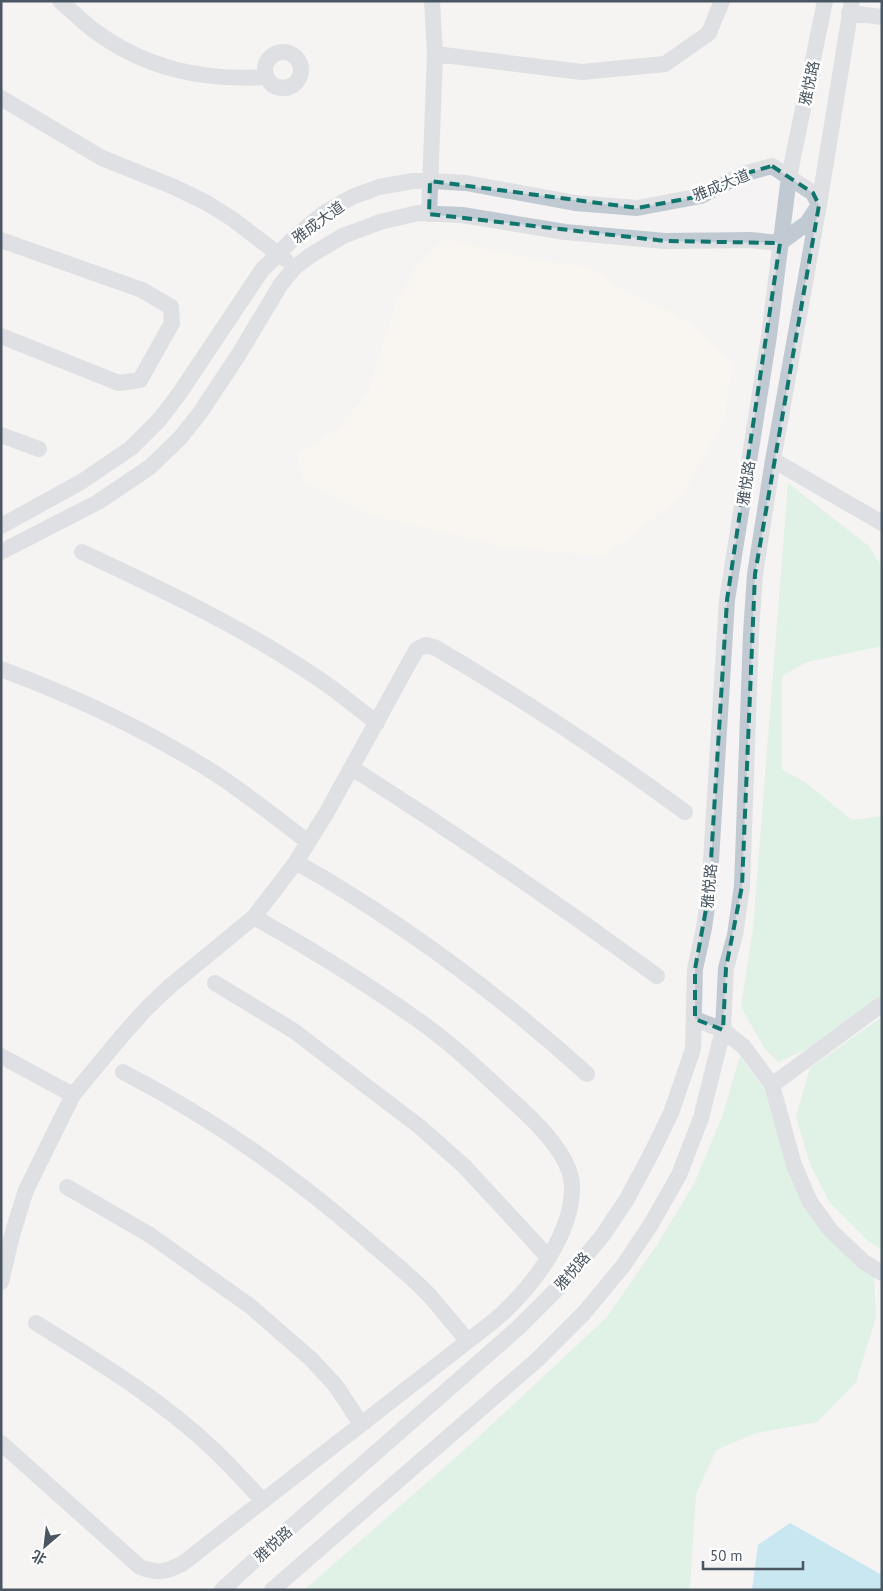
<svg xmlns="http://www.w3.org/2000/svg" width="883" height="1591" font-family="'PT Sans','Noto Sans SC',sans-serif">
  <style>
    .commercial { fill: #fdf9ef }
    .green { fill: #c3f1d5 }
    .water { fill: #90daee }
    .lines { fill: none; stroke-linecap: round; stroke-linejoin: round }
    .minor { stroke: #c1cad2; stroke-width: 16 }
    .marked { fill: none; stroke: #0f766e; stroke-width: 4; stroke-dasharray: 10 6; stroke-linejoin: round }
    .labels { text-anchor: middle; dominant-baseline: central; stroke-width: 5; stroke-linejoin: round; paint-order: stroke }
    .street-label { font-size: 15px; fill: #4a5661; stroke: #fff }
  </style>
  <rect width="100%" height="100%" fill="#f5f3f3"/>
  <path class="commercial" d="M 444,239 L 534,259 L 590,267 L 629,294 L 674,313 L 709,338 L 732,366 L 725,417 L 683,496 L 604,556 L 503,547 L 371,515 L 304,481 L 297,454 L 335,431 L 368,393 L 396,303 L 414,269 Z"/>
  <path class="green" d="M 788,483 L 870,547 L 882,568 L 882,646 L 807,662 L 782,676 L 782,770 L 805,782 L 852,820 L 882,816 L 882,996 C 849,1022 817,1047 778,1062 L 765,1049 L 741,1007 L 753,929 Z
    M 882,1017 L 882,1250 L 868,1241 L 830,1203 L 810,1164 L 796,1117 L 810,1068 Z
    M 740,1056 L 766,1092 L 803,1205 L 837,1248 L 874,1277 L 876,1317 L 856,1382 L 817,1422 L 756,1433 L 716,1450 L 696,1494 L 690,1588 L 689,1590 L 304,1590 L 471,1444 L 606,1318 L 657,1245 L 694,1184 L 722,1117 Z"/>
  <path class="water" d="M 790,1523 L 882,1575 L 882,1590 L 752,1590 L 758,1545 Z"/>
  <g class="lines">
    <path class="minor" d="M 60,1 C 71,10 81,20 92,29 C 144,68 201,81 265,77
      M 849,13 L 882,17
      M265 70a18 18 0 1 1 36 0a18 18 0 1 1-36 0Z
      M 435,54 L 582,72 L 665,64 L 709,33 L 722,1
      M 1,98 L 102,158 L 174,187 L 205,202 L 231,218 L 285,259
      M 429,214 L 435,54 L 432,1
      M 1,240 L 142,290 L 171,307 L 172,323 L 140,380 L 119,383 L 1,336
      M 1,435 L 39,449
      M 773,460 L 882,523
      M 1,526 L 81,482 L 131,448 L 160,419 L 179,394 L 262,270 L 295,237 L 324,213 L 352,197 L 379,187 L 413,181 L 430,181 L 466,183 L 575,203 L 637,208 L 701,196 L 743,174 L 772,166 L 813,193 L 819,205 L 807,223 L 780,243 L 750,240 L 665,241 L 565,232 L 462,215 L 418,213 L 380,222 L 343,236 L 311,255 L 295,267 L 281,284 L 239,354 L 200,413 L 180,438 L 150,467 L 98,502 L 1,552
      M 82,552 C 161,589 240,626 313,675 C 335,689 356,707 377,723
      M 1,669 C 76,697 149,731 216,774 C 248,795 278,819 308,842
      M 352,768 C 456,834 557,903 657,976
      M 296,862 C 400,921 498,994 587,1074
      M 215,983 L 294,1031 L 420,1127 L 464,1166 L 549,1258
      M 695,1019 L 723,1030 L 744,1047 L 772,1085 L 794,1165 L 810,1202 L 831,1231 L 864,1262 L 882,1273
      M 1,1056 L 73,1095
      M 123,1072 C 210,1117 290,1173 364,1237 C 385,1256 409,1274 429,1295 C 442,1310 455,1326 468,1341
      M 772,1085 L 882,1004
      M 67,1187 L 150,1235 L 250,1306 L 311,1359 L 336,1386 L 361,1424
      M 1,1282 L 12,1235 L 26,1190 L 73,1095 L 121,1037 L 146,1009 L 169,987 L 254,917 L 296,862 L 327,812 L 409,663 L 417,649 L 426,645 L 436,648 C 522,699 605,753 685,812
      M 36,1323 C 97,1361 160,1399 213,1449 C 230,1465 246,1483 263,1501
      M 1,1443 L 140,1567 C 159,1574 165,1572 182,1564 L 468,1341 C 481,1331 495,1321 506,1310 C 537,1280 573,1231 572,1186 C 571,1152 528,1115 504,1093 C 476,1067 447,1040 415,1018 C 363,981 309,948 254,917
      M 222,1590 L 283,1534 L 518,1328 L 564,1282 L 603,1235 L 627,1199 L 651,1154 L 671,1113 L 693,1049 L 695,969 L 704,928 L 709,893 L 727,600 L 769,336 L 789,177 L 825,1
      M 272,1590 L 538,1359 L 584,1313 L 623,1266 L 650,1226 L 679,1175 L 701,1118 L 723,1030 L 726,968 L 735,935 L 742,886 L 751,633 L 755,574 L 773,460 L 819,205 L 852,1"/>
  </g>
  <path d="M0 0H883V1591H0ZM 772,166 L 813,193 L 819,205 L 755,574 L 742,886 L 726,968 L 723,1030 L 695,1019 L 695,969 L 709,893 L 727,600 L 780,243 L 665,241 L 429,214 L 430,181 L 637,208 L 701,196 L 743,174 Z" fill="#f5f3f3" fill-opacity=".55" fill-rule="evenodd"/>
  <path class="marked" d="M 772,166 L 813,193 L 819,205 L 755,574 L 742,886 L 726,968 L 723,1030 L 695,1019 L 695,969 L 709,893 L 727,600 L 780,243 L 665,241 L 429,214 L 430,181 L 637,208 L 701,196 L 743,174 Z"/>
  <g class="labels">
    <g class="street-label">
      <text transform="translate(809 83) rotate(-78)">雅悦路</text>
      <text transform="translate(721 185) rotate(-22)">雅成大道</text>
      <text transform="translate(318 222) rotate(-36)">雅成大道</text>
      <text transform="translate(746 483) rotate(-81)">雅悦路</text>
      <text transform="translate(709 886) rotate(-85)">雅悦路</text>
      <text transform="translate(572 1271) rotate(-49)">雅悦路</text>
      <text transform="translate(273 1544) rotate(-42)">雅悦路</text>
    </g>
  </g>
  <rect width="883" height="1591" fill="none" stroke="#4a5661" stroke-width="5"/>
  <g transform="translate(45 1546) rotate(208)" stroke="#ffffff" stroke-width="4" paint-order="stroke">
  <path d="M0-4L9 19L0 12L-9 19Z" fill="#4a5661"/>
  <text y="-8" font-size="14" font-weight="bold" text-anchor="middle" fill="#4a5661">北</text>
  </g>
  <path d="M703 1561v8h100v-8" fill="none" stroke="#4a5661" stroke-width="2.5"/>
  <text x="710" y="1561" font-size="15" fill="#4a5661" stroke="#ffffff" stroke-width="4" paint-order="stroke">50 m</text>
</svg>
